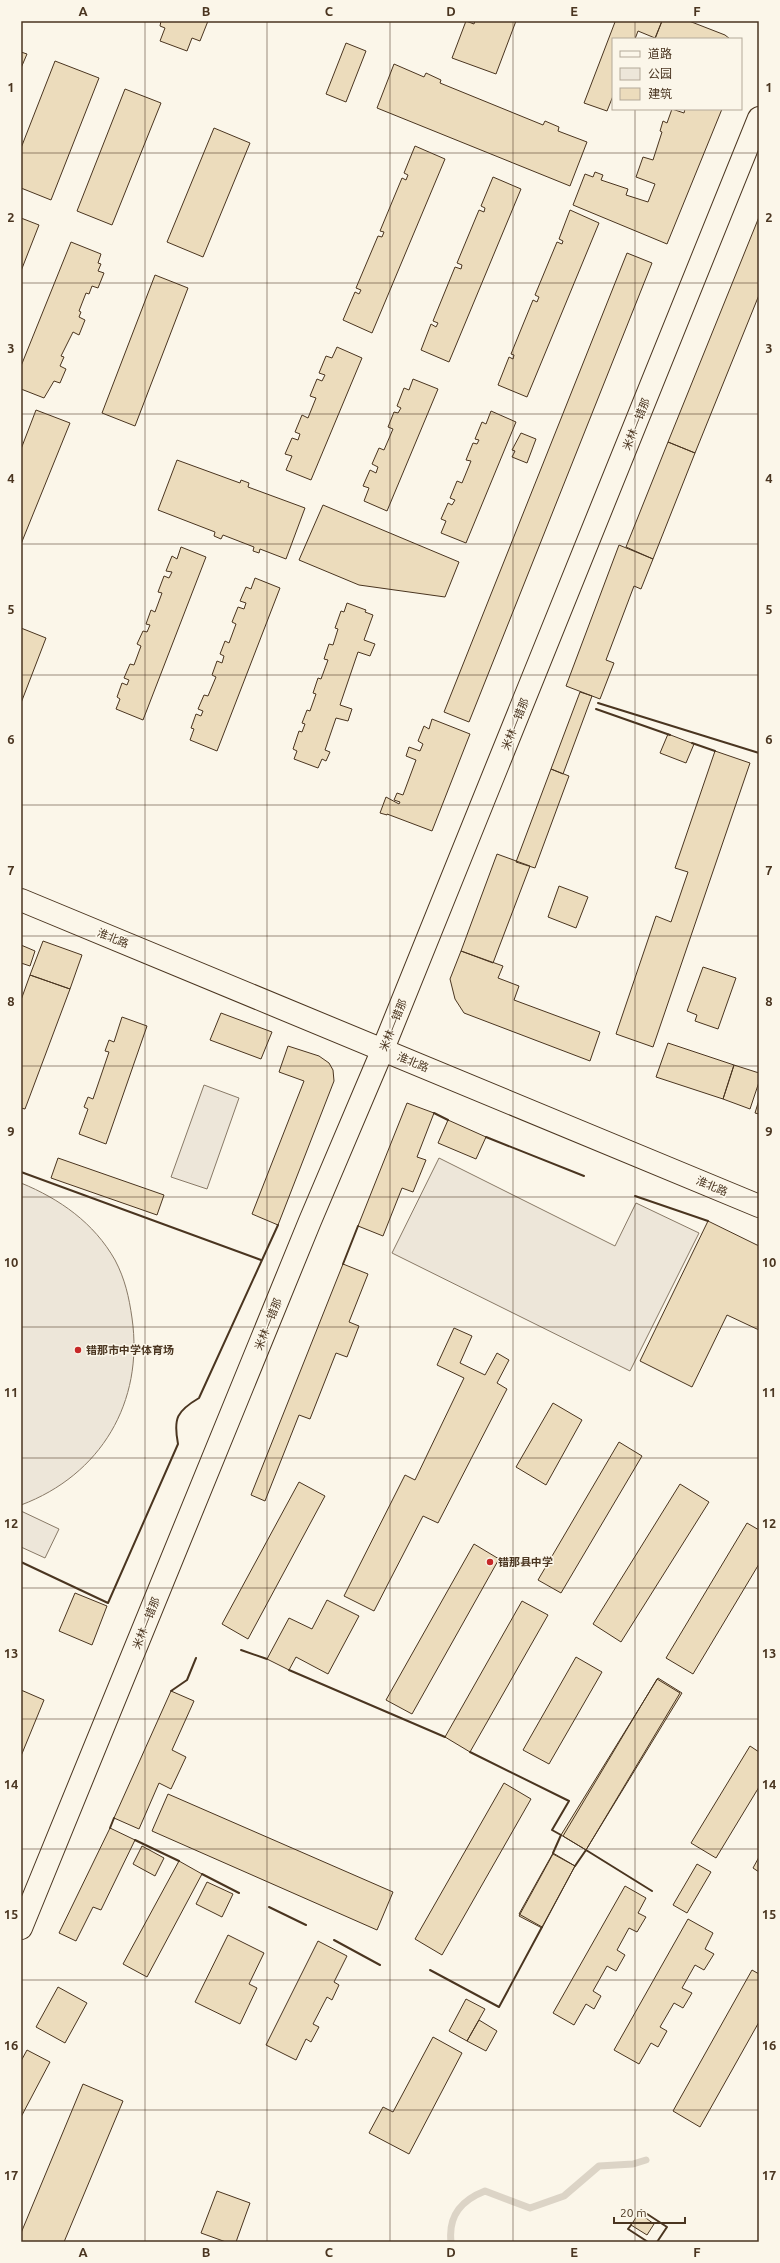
<svg xmlns="http://www.w3.org/2000/svg" width="780" height="2263" font-family="Ubuntu,'Noto Sans SC',sans-serif">
  <style>
    .green { fill: #ede6d9; stroke: #887966 }
    .lines { fill: none; stroke-linecap: round; stroke-linejoin: round }
    .stream { stroke: #dcd4c6; stroke-width: 7 }
    .building { fill: #ecdcbc; stroke: #4a3520 }
    .tertiary-casing { stroke: #4a3520; stroke-width: 24 }
    .trunk-casing { stroke: #4a3520; stroke-width: 24 }
    .tertiary { stroke: #fbf6e9; stroke-width: 22 }
    .trunk { stroke: #fbf6e9; stroke-width: 22 }
    .wall { stroke: #4a3520; stroke-width: 2 }
    .grid { fill: none; stroke: #4a3520; stroke-width: 1; stroke-opacity: 0.55 }
    .poi-dot { fill: #c62828; stroke: #fbf6e9; stroke-width: 1.5 }
    .labels { text-anchor: middle; dominant-baseline: central; stroke-width: 3; stroke-linejoin: round; paint-order: stroke }
    .street-label { font-size: 11px; fill: #4a3520; stroke: #fbf6e9 }
    .poi-label { font-size: 11px; font-weight: bold; fill: #4a3520; stroke: #fbf6e9; text-anchor: start }
    .neatline { fill: none; stroke: #4a3520; stroke-width: 1.5 }
    .grid-label { font-size: 13px; text-anchor: middle; font-weight: bold; fill: #4a3520 }
  </style>
  <rect width="100%" height="100%" fill="#fbf6e9"/>
  <path class="green" d="M 204,1085 L 239,1098 L 207,1189 L 171,1177 Z
    M 439,1158 L 615,1246 L 636,1203 L 699,1233 L 630,1371 L 392,1253 Z
    M 21,1183 C 60,1199 94,1223 115,1260 C 125,1279 129,1297 132,1318 C 144,1402 101,1475 21,1505 Z
    M 21,1511 L 59,1529 L 45,1558 L 21,1547 Z"/>
  <g class="lines">
    <path class="stream" d="M 451,2242 C 448,2215 462,2200 485,2191 L 530,2208 L 564,2196 L 599,2166 L 633,2164 L 646,2160"/>
  </g>
  <path class="building" d="M 161,21 L 208,21 L 200,41 L 192,38 L 187,51 L 160,41 L 165,28 L 160,26 Z
    M 466,21 L 474,24 L 475,21 L 516,21 L 496,74 L 452,58 Z
    M 613,21 L 662,21 L 655,38 L 638,31 L 635,39 L 613,39 L 613,96 L 607,111 L 584,103 L 615,22 Z
    M 662,21 L 689,21 L 725,35 L 730,39 L 655,39 Z
    M 346,43 L 366,51 L 346,102 L 326,94 Z
    M 21,52 L 27,54 L 21,68 Z
    M 55,61 L 99,78 L 51,200 L 21,188 L 21,148 Z
    M 394,64 L 424,77 L 426,73 L 441,80 L 440,83 L 543,125 L 545,121 L 559,127 L 558,131 L 587,142 L 570,186 L 377,108 Z
    M 125,89 L 161,103 L 112,225 L 77,211 Z
    M 672,109 L 684,113 L 685,109 L 722,109 L 667,244 L 573,205 L 585,174 L 593,177 L 595,172 L 603,175 L 601,180 L 628,189 L 626,195 L 648,202 L 655,184 L 636,177 L 643,157 L 653,160 L 662,132 L 660,131 L 663,121 L 667,123 Z
    M 214,128 L 250,143 L 203,257 L 167,242 Z
    M 415,146 L 445,159 L 372,333 L 343,320 L 355,292 L 359,294 L 361,290 L 356,288 L 378,236 L 382,237 L 384,232 L 380,231 L 402,178 L 406,180 L 408,175 L 404,173 Z
    M 493,177 L 521,189 L 449,362 L 421,350 L 431,324 L 436,327 L 438,323 L 433,321 L 455,267 L 461,269 L 462,265 L 457,263 L 479,210 L 484,212 L 485,208 L 481,206 Z
    M 570,210 L 599,223 L 527,397 L 498,385 L 509,357 L 513,359 L 514,355 L 511,354 L 533,300 L 537,302 L 539,297 L 535,295 L 557,242 L 562,244 L 563,241 L 559,239 Z
    M 759,217 L 759,295 L 695,453 L 668,442 Z
    M 21,218 L 39,225 L 21,271 Z
    M 71,242 L 101,254 L 98,263 L 101,264 L 98,271 L 104,273 L 98,288 L 92,286 L 89,294 L 86,293 L 79,311 L 81,312 L 79,317 L 85,320 L 79,335 L 73,332 L 61,356 L 64,357 L 60,366 L 66,369 L 60,383 L 54,381 L 44,398 L 21,389 L 21,366 Z
    M 627,253 L 652,263 L 469,722 L 444,712 Z
    M 155,275 L 188,288 L 135,426 L 102,413 Z
    M 337,347 L 362,358 L 311,480 L 286,470 L 292,456 L 285,454 L 292,438 L 298,440 L 300,434 L 295,432 L 302,415 L 308,418 L 316,398 L 310,396 L 317,379 L 322,381 L 325,375 L 319,373 L 326,356 L 332,358 Z
    M 413,379 L 438,389 L 387,511 L 364,501 L 369,488 L 363,486 L 370,470 L 376,473 L 378,467 L 372,464 L 379,448 L 384,450 L 393,429 L 388,427 L 394,412 L 398,413 L 401,408 L 397,406 L 404,388 L 409,390 Z
    M 36,410 L 70,423 L 21,544 L 21,449 Z
    M 491,411 L 516,422 L 466,543 L 441,533 L 446,521 L 441,519 L 448,503 L 452,505 L 455,500 L 450,498 L 457,481 L 462,483 L 471,461 L 466,460 L 473,443 L 477,444 L 479,440 L 475,439 L 482,422 L 486,424 Z
    M 521,433 L 536,439 L 527,463 L 512,457 L 515,451 L 512,450 Z
    M 668,442 L 695,453 L 653,559 L 626,547 Z
    M 177,460 L 240,483 L 241,480 L 249,483 L 248,487 L 305,508 L 286,559 L 260,549 L 259,553 L 253,551 L 254,547 L 223,535 L 221,539 L 214,536 L 215,532 L 158,510 Z
    M 323,505 L 459,562 L 445,597 L 359,585 L 299,560 Z
    M 619,545 L 653,559 L 641,589 L 634,586 L 606,660 L 614,663 L 600,699 L 566,686 Z
    M 181,547 L 206,557 L 143,720 L 116,709 L 120,699 L 117,697 L 122,683 L 127,685 L 129,680 L 124,678 L 130,664 L 134,665 L 141,646 L 137,644 L 143,631 L 147,632 L 150,625 L 146,624 L 151,610 L 155,612 L 162,593 L 158,592 L 164,576 L 169,578 L 172,572 L 166,571 L 172,556 L 177,559 Z
    M 255,578 L 280,588 L 217,751 L 190,740 L 194,729 L 191,728 L 196,714 L 201,716 L 203,711 L 198,709 L 204,695 L 208,696 L 216,677 L 212,675 L 217,661 L 222,663 L 224,656 L 220,654 L 225,641 L 229,643 L 236,624 L 232,622 L 238,607 L 244,609 L 246,603 L 240,601 L 246,587 L 251,589 Z
    M 347,603 L 366,610 L 365,612 L 373,615 L 364,640 L 375,644 L 370,656 L 358,652 L 340,705 L 352,709 L 348,721 L 336,718 L 325,750 L 330,752 L 326,761 L 322,759 L 318,768 L 294,759 L 297,751 L 293,749 L 299,731 L 302,732 L 305,724 L 302,723 L 307,710 L 310,711 L 316,694 L 313,693 L 318,678 L 321,679 L 328,660 L 324,659 L 329,644 L 333,645 L 338,629 L 335,628 L 341,611 L 344,612 Z
    M 21,628 L 46,638 L 21,703 Z
    M 580,692 L 592,696 L 563,774 L 551,769 Z
    M 432,719 L 470,734 L 432,831 L 387,814 L 387,815 L 380,813 L 386,797 L 399,804 L 400,802 L 394,800 L 397,793 L 403,795 L 416,760 L 406,756 L 409,747 L 420,751 L 423,744 L 418,741 L 424,726 L 429,729 Z
    M 668,734 L 694,744 L 686,763 L 660,753 Z
    M 715,751 L 750,763 L 653,1047 L 616,1034 L 656,916 L 671,922 L 688,872 L 675,868 Z
    M 551,769 L 569,776 L 535,868 L 516,862 Z
    M 497,854 L 530,866 L 493,963 L 461,951 Z
    M 559,886 L 588,897 L 576,928 L 548,917 Z
    M 43,941 L 82,955 L 70,989 L 30,975 Z
    M 21,945 L 35,951 L 30,966 L 21,963 Z
    M 461,951 L 503,966 L 498,978 L 519,986 L 514,1000 L 600,1032 L 590,1061 L 464,1013 L 455,999 L 450,979 Z
    M 703,967 L 736,978 L 718,1029 L 695,1021 L 697,1015 L 687,1011 Z
    M 30,975 L 70,989 L 25,1109 L 21,1108 L 21,1000 Z
    M 221,1013 L 272,1032 L 261,1059 L 210,1040 Z
    M 122,1017 L 147,1026 L 106,1144 L 79,1134 L 88,1109 L 84,1107 L 88,1097 L 93,1099 L 109,1052 L 105,1051 L 109,1040 L 114,1042 Z
    M 668,1043 L 734,1065 L 723,1099 L 656,1077 Z
    M 288,1046 L 319,1056 L 329,1063 L 333,1070 L 334,1081 L 278,1225 L 252,1214 L 304,1081 L 279,1072 Z
    M 734,1065 L 759,1073 L 759,1082 L 750,1109 L 723,1099 Z
    M 759,1100 L 759,1114 L 755,1113 Z
    M 407,1103 L 434,1113 L 417,1157 L 426,1160 L 413,1192 L 402,1188 L 383,1236 L 358,1226 Z
    M 448,1120 L 486,1137 L 476,1159 L 438,1143 Z
    M 58,1158 L 164,1195 L 157,1215 L 51,1178 Z
    M 708,1221 L 759,1246 L 759,1330 L 727,1315 L 692,1387 L 640,1361 Z
    M 343,1264 L 368,1274 L 349,1322 L 359,1326 L 347,1357 L 336,1353 L 310,1419 L 299,1415 L 265,1501 L 251,1495 Z
    M 454,1328 L 472,1336 L 460,1363 L 485,1375 L 497,1353 L 509,1360 L 497,1383 L 507,1389 L 438,1523 L 423,1516 L 374,1611 L 344,1596 L 405,1475 L 415,1480 L 464,1378 L 437,1365 Z
    M 553,1403 L 582,1420 L 546,1485 L 516,1467 Z
    M 619,1442 L 642,1456 L 561,1593 L 538,1580 Z
    M 299,1482 L 325,1496 L 248,1639 L 222,1624 Z
    M 680,1484 L 709,1502 L 621,1642 L 593,1624 Z
    M 747,1523 L 759,1530 L 759,1564 L 693,1674 L 666,1658 Z
    M 474,1544 L 499,1559 L 412,1714 L 386,1700 Z
    M 75,1593 L 107,1606 L 92,1645 L 59,1631 Z
    M 327,1600 L 359,1616 L 328,1674 L 296,1657 L 289,1670 L 267,1659 L 289,1618 L 312,1629 Z
    M 522,1601 L 548,1615 L 470,1752 L 445,1737 Z
    M 576,1657 L 602,1672 L 549,1764 L 523,1750 Z
    M 658,1678 L 682,1693 L 586,1850 L 561,1835 Z
    M 657,1679 L 680,1693 L 586,1850 L 563,1836 Z
    M 21,1690 L 44,1700 L 21,1756 Z
    M 171,1691 L 194,1701 L 172,1750 L 186,1757 L 171,1789 L 159,1783 L 139,1829 L 114,1818 Z
    M 750,1746 L 759,1752 L 759,1787 L 716,1858 L 691,1843 Z
    M 504,1783 L 531,1799 L 442,1955 L 415,1939 Z
    M 168,1794 L 393,1892 L 377,1930 L 152,1831 Z
    M 110,1828 L 135,1840 L 101,1910 L 93,1907 L 76,1941 L 59,1933 Z
    M 142,1846 L 164,1858 L 155,1876 L 133,1864 Z
    M 553,1853 L 575,1866 L 542,1927 L 519,1914 Z
    M 553,1854 L 575,1866 L 542,1928 L 519,1916 Z
    M 759,1857 L 759,1872 L 753,1868 Z
    M 179,1861 L 202,1874 L 147,1977 L 123,1964 Z
    M 697,1864 L 711,1872 L 687,1913 L 673,1905 Z
    M 207,1882 L 233,1894 L 222,1917 L 196,1904 Z
    M 625,1886 L 646,1898 L 638,1913 L 646,1917 L 637,1932 L 629,1928 L 617,1950 L 625,1955 L 616,1971 L 607,1966 L 593,1991 L 601,1996 L 594,2009 L 586,2004 L 574,2025 L 553,2013 Z
    M 688,1919 L 713,1933 L 705,1949 L 714,1954 L 704,1970 L 695,1965 L 682,1988 L 692,1993 L 683,2008 L 674,2003 L 660,2027 L 667,2031 L 658,2047 L 651,2043 L 639,2064 L 614,2050 Z
    M 228,1935 L 264,1953 L 249,1984 L 257,1988 L 240,2024 L 195,2002 Z
    M 318,1941 L 347,1956 L 334,1982 L 339,1985 L 332,2000 L 327,1997 L 313,2024 L 319,2027 L 311,2042 L 306,2039 L 296,2060 L 266,2045 Z
    M 752,1970 L 759,1974 L 759,2022 L 700,2127 L 673,2111 Z
    M 58,1987 L 87,2003 L 65,2043 L 36,2027 Z
    M 466,1999 L 485,2009 L 467,2041 L 449,2031 Z
    M 479,2020 L 497,2031 L 486,2051 L 467,2041 Z
    M 433,2037 L 462,2053 L 409,2154 L 369,2133 L 383,2107 L 393,2112 Z
    M 27,2050 L 50,2062 L 21,2117 L 21,2061 Z
    M 83,2084 L 123,2101 L 64,2242 L 21,2242 L 21,2233 Z
    M 217,2191 L 250,2203 L 236,2242 L 226,2242 L 201,2233 Z
    M 639,2213 L 654,2224 L 647,2235 L 631,2225 Z"/>
  <g class="lines">
    <g class="tertiary-casing">
      <path id="tertiary" d="M 21,900 L 759,1206"/>
    </g>
    <g class="trunk-casing">
      <path id="trunk" d="M 21,1928 L 310,1221 L 383,1049 L 759,118"/>
    </g>
    <use href="#tertiary" class="tertiary"/>
    <use href="#trunk" class="trunk"/>
    <path class="wall" d="M 598,703 L 759,753
      M 596,709 L 670,735
      M 692,743 L 715,751
      M 434,1113 L 448,1120
      M 486,1137 L 584,1176
      M 21,1172 L 261,1260
      M 635,1196 L 708,1221
      M 343,1264 L 358,1226
      M 21,1562 L 108,1603 L 178,1444 C 173,1418 177,1411 199,1398 L 278,1225
      M 241,1650 L 267,1659
      M 289,1670 L 445,1737
      M 171,1691 L 187,1680 L 196,1658
      M 470,1752 L 569,1801 L 552,1830 L 561,1835 L 553,1853
      M 110,1828 L 114,1818
      M 135,1840 L 179,1861
      M 575,1866 L 586,1850 L 652,1891
      M 202,1874 L 239,1893
      M 269,1907 L 306,1925
      M 334,1940 L 380,1965
      M 430,1970 L 499,2007 L 542,1927
      M 639,2213 L 641,2210 L 667,2227 L 657,2242
      M 631,2225 L 628,2229 L 648,2242"/>
  </g>
  <path class="grid" d="M 145,21 L 145,2242M 267,21 L 267,2242M 390,21 L 390,2242M 513,21 L 513,2242M 635,21 L 635,39M 635,109 L 635,2242M 21,153 L 759,153M 21,283 L 759,283M 21,414 L 759,414M 21,544 L 759,544M 21,675 L 759,675M 21,805 L 759,805M 21,936 L 759,936M 21,1066 L 759,1066M 21,1197 L 759,1197M 21,1327 L 759,1327M 21,1458 L 759,1458M 21,1588 L 759,1588M 21,1719 L 759,1719M 21,1849 L 759,1849M 21,1980 L 759,1980M 21,2110 L 759,2110"/>
  <g class="poi-dot">
    <circle cx="78" cy="1350" r="4"/>
    <circle cx="490" cy="1562" r="4"/>
  </g>
  <g class="labels">
    <g class="street-label">
      <text transform="translate(636 424) rotate(-68)">米林—错那</text>
      <text transform="translate(515 724) rotate(-68)">米林—错那</text>
      <text transform="translate(113 938) rotate(22)">淮北路</text>
      <text transform="translate(393 1025) rotate(-68)">米林—错那</text>
      <text transform="translate(413 1062) rotate(23)">淮北路</text>
      <text transform="translate(712 1186) rotate(23)">淮北路</text>
      <text transform="translate(268 1324) rotate(-68)">米林—错那</text>
      <text transform="translate(146 1623) rotate(-68)">米林—错那</text>
    </g>
    <g class="poi-label">
      <text x="86" y="1350">错那市中学体育场</text>
      <text x="498" y="1562">错那县中学</text>
    </g>
  </g>
  <rect width="780" height="2263" fill="none" stroke="#fbf6e9" stroke-width="44"/>
  <rect x="612" y="38" width="130" height="72" fill="#fbf6e9" stroke="#b4a999"/>
  <rect x="620" y="51" width="20" height="6" fill="#fbf6e9" stroke="#b4a999"/>
  <text x="648" y="58" font-size="12" fill="#4a3520">道路</text>
  <rect x="620" y="68" width="20" height="12" fill="#ede6d9" stroke="#b4a999"/>
  <text x="648" y="78" font-size="12" fill="#4a3520">公园</text>
  <rect x="620" y="88" width="20" height="12" fill="#ecdcbc" stroke="#b4a999"/>
  <text x="648" y="98" font-size="12" fill="#4a3520">建筑</text>
  <path d="M614 2217v6h71v-6" fill="none" stroke="#4a3520" stroke-width="2"/>
  <text x="620" y="2217" font-size="12" fill="#4a3520" stroke="#fbf6e9" stroke-width="3" paint-order="stroke">20 m</text>
  <rect x="22" y="22" width="736" height="2219" class="neatline"/>
  <g class="grid-label">
    <text x="83" y="16">A</text>
    <text x="206" y="16">B</text>
    <text x="329" y="16">C</text>
    <text x="451" y="16">D</text>
    <text x="574" y="16">E</text>
    <text x="697" y="16">F</text>
    <text x="11" y="92">1</text>
    <text x="769" y="92">1</text>
    <text x="11" y="222">2</text>
    <text x="769" y="222">2</text>
    <text x="11" y="353">3</text>
    <text x="769" y="353">3</text>
    <text x="11" y="483">4</text>
    <text x="769" y="483">4</text>
    <text x="11" y="614">5</text>
    <text x="769" y="614">5</text>
    <text x="11" y="744">6</text>
    <text x="769" y="744">6</text>
    <text x="11" y="875">7</text>
    <text x="769" y="875">7</text>
    <text x="11" y="1006">8</text>
    <text x="769" y="1006">8</text>
    <text x="11" y="1136">9</text>
    <text x="769" y="1136">9</text>
    <text x="11" y="1267">10</text>
    <text x="769" y="1267">10</text>
    <text x="11" y="1397">11</text>
    <text x="769" y="1397">11</text>
    <text x="11" y="1528">12</text>
    <text x="769" y="1528">12</text>
    <text x="11" y="1658">13</text>
    <text x="769" y="1658">13</text>
    <text x="11" y="1789">14</text>
    <text x="769" y="1789">14</text>
    <text x="11" y="1919">15</text>
    <text x="769" y="1919">15</text>
    <text x="11" y="2050">16</text>
    <text x="769" y="2050">16</text>
    <text x="11" y="2180">17</text>
    <text x="769" y="2180">17</text>
    <text x="83" y="2257">A</text>
    <text x="206" y="2257">B</text>
    <text x="329" y="2257">C</text>
    <text x="451" y="2257">D</text>
    <text x="574" y="2257">E</text>
    <text x="697" y="2257">F</text>
  </g>
</svg>
